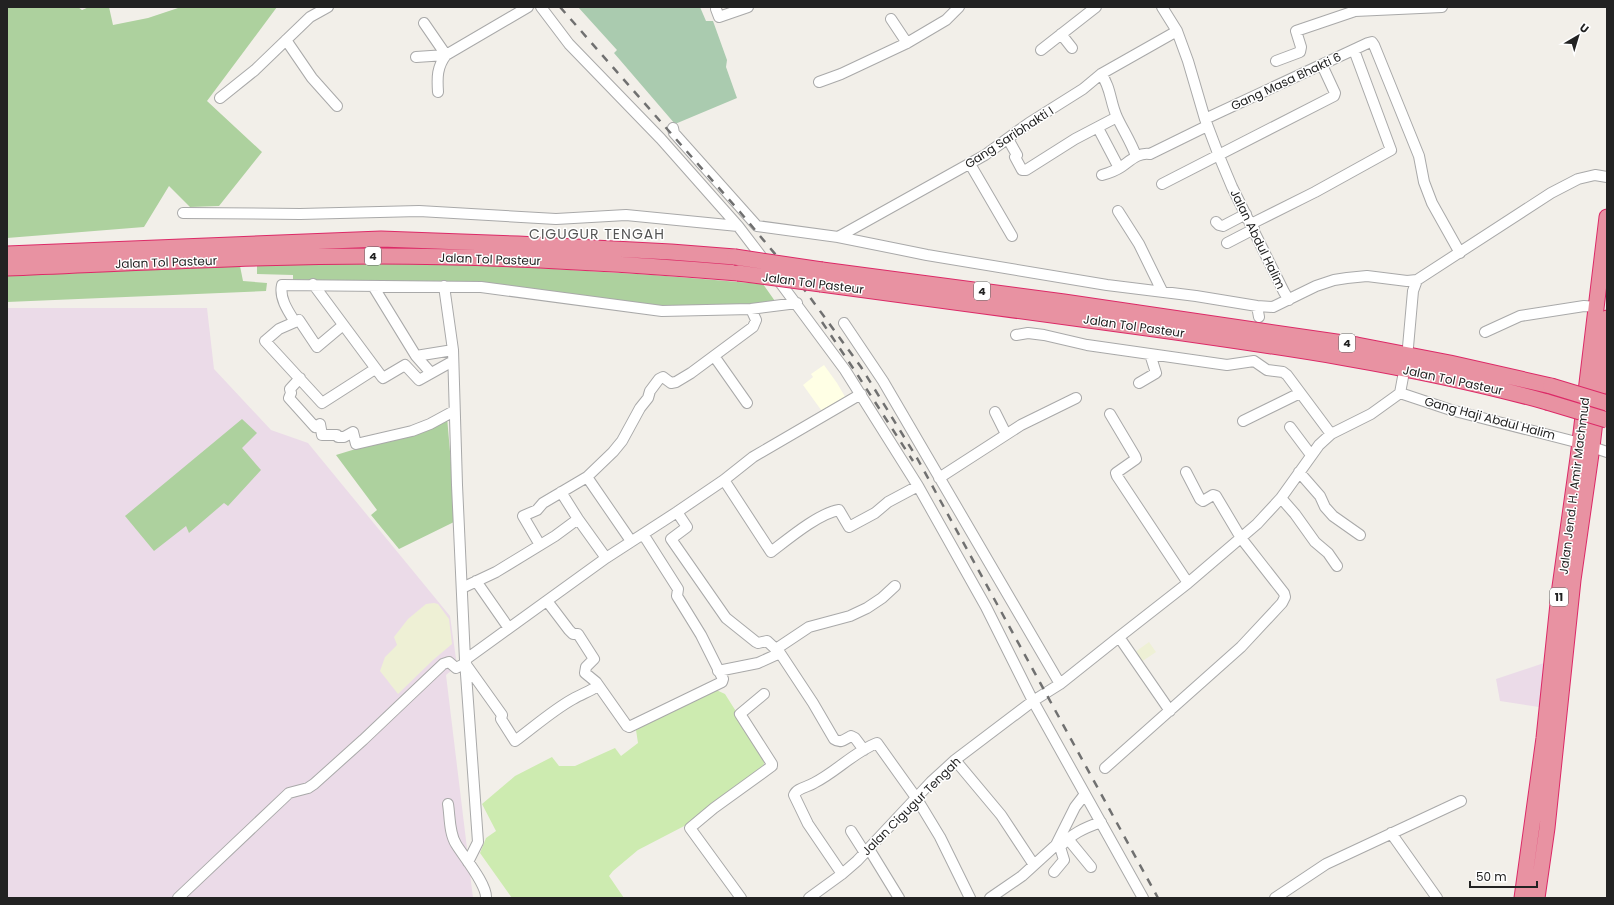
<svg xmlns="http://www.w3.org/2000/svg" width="1614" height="905" font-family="Poppins,sans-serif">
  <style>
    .industrial { fill: #ebdbe8 }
    .education { fill: #ffffe5 }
    .farmland { fill: #eef0d5 }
    .grass { fill: #cdebb0 }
    .forest { fill: #add19e }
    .cemetery { fill: #aacbaf }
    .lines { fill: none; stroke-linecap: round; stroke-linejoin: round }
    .minor-casing { stroke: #a9a9a9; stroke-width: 12 }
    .highway-casing { stroke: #dc2a67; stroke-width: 17 }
    .minor { stroke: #fff; stroke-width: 10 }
    .highway { stroke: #e892a2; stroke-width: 15 }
    .rail { stroke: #707070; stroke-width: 2.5; stroke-dasharray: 8 8; stroke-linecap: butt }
    .highway-bridge-casing { stroke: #dc2a67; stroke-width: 17; stroke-linecap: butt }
    .highway-bridge { stroke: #e892a2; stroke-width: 15 }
    .labels { text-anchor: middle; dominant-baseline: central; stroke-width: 3; stroke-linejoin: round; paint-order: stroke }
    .shield { fill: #fff; stroke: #646464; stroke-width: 1 }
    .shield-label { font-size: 11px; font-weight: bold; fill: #222 }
    .street-label { font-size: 12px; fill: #222; stroke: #fff }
    .quarter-label { font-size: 14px; letter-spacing: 1px; fill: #555; stroke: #fff }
  </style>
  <rect width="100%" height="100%" fill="#f2efe9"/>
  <path class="industrial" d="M 7,308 L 207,308 L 214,369 L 271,430 L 308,443 L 450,616 L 457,666 L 446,675 L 473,898 L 7,898 Z
    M 1544,663 L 1550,666 L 1548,678 L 1539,707 L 1500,701 L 1496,679 Z"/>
  <path class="education" d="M 824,365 L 837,383 L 847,400 L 824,414 L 803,385 L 813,377 L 811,374 Z"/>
  <path class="farmland" d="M 434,603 L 438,604 L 449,619 L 452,644 L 433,660 L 398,694 L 380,671 L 385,657 L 397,645 L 394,637 L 408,619 L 426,604 Z
    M 1149,642 L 1156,652 L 1138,664 L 1131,655 Z"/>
  <path class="grass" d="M 712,688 L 725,694 L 766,759 L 762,768 L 690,823 L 638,850 L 613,871 L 609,876 L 624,898 L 512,898 L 480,853 L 486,838 L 496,831 L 482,804 L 515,776 L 552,757 L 559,766 L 575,766 L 615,748 L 621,756 L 638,743 L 636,730 Z"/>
  <path class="forest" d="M 7,7 L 78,7 L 82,10 L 89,7 L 109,7 L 113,25 L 148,18 L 181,7 L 277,7 L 207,101 L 262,152 L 219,206 L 190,207 L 169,186 L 144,227 L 7,238 Z
    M 257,263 L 473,264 L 654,275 L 763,284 L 777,304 L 656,307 L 592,297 L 293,281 L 293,275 L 257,274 Z
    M 240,266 L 243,281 L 267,283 L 266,291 L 7,302 L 7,276 Z
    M 447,417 L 456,521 L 399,549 L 371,515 L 377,510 L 336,455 L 431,426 Z
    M 242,419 L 257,433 L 242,448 L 261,470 L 228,506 L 224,503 L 189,533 L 186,526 L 154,551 L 125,516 Z"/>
  <path class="cemetery" d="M 578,7 L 700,7 L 706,21 L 713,21 L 727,60 L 726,67 L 737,98 L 675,124 L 614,53 L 617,50 Z"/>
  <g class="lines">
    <g class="minor-casing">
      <path id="minor" d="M 541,7 L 569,44 L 661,139 L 738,226 L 767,264
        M 1162,7 L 1177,31 L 1188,61 L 1205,119 L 1219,156 L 1232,187 L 1284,292 L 1289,300
        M 716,9 L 719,17 L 748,7
        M 891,19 L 907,43
        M 424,23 L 446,55 C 437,67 437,77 438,92
        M 1061,34 L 1072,48
        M 286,40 L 312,78 L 337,106
        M 1041,50 L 1096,7
        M 416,57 L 446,55 L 528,7
        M 1276,61 L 1300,52 L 1301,47 L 1296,31 L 1355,11 L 1442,7
        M 1101,74 C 1111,87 1110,102 1117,117 C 1123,130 1131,142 1136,156
        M 819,82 L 841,74 L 907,43 L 946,20 L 959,7
        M 220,98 L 255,70 L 310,17 L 328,7
        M 1205,119 L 1368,43 L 1372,42 L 1374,45 L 1419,156 L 1424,182 L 1432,203 L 1460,253
        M 673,128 L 674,133 L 757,226 L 838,237 L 927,255 L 1107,285 L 1196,296 L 1257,306 L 1273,307 L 1316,286 L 1334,280 L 1347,278 L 1367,276 L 1407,281 L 1417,280 L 1551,193 L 1578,179 L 1595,175 L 1607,177
        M 1098,128 L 1119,168
        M 1008,139 L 1017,155 L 1015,157 L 1022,170 L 1026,170 L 1075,139 L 1117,117
        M 970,164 L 1012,236
        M 1102,175 C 1109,173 1115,171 1121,167 C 1130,161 1138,152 1150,154 L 1207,126
        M 1162,184 L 1334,96 L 1335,93 L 1322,65
        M 1118,211 L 1139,244 L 1162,291
        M 183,213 L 300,214 L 419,211 L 556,219 L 626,215 L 738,226
        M 1216,222 L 1219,225 L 1223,226 L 1246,214
        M 1251,224 L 1315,192 L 1391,150 L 1354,50
        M 838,237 L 985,155 L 1029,123 L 1083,89 L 1101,74 L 1177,31
        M 1227,243 L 1254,229
        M 776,277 L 845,370 L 918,486 L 986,607 L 1033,701 L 1143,898
        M 313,284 L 382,377 L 383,378 L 405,365 L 419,380 L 453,361
        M 373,286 L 416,356 L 431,373
        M 444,286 L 453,350 L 457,485 L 465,660 L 478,842 L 468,862
        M 1257,306 L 1259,317
        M 295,322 L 299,320 L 317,347 L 342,326
        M 844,323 L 883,381 L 1060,684
        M 1485,332 L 1520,316 L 1584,306 L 1597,307
        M 1016,335 L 1028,333 L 1044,335 L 1087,345 L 1227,365 L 1254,361 L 1267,370 L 1283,372 L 1287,375 L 1331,434
        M 1408,347 L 1413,291 L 1417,280
        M 416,356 L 453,350
        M 714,356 L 747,403
        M 375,369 L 322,403 L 265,341 L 279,329 L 295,322 C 288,311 279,298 282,285 L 481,287 L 662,311 L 751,309 L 797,303
        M 300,378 L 290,389 L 291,393 L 289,398 L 315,427 L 320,424 L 322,435 L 337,435 L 338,437 L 344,437 L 353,432 L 356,444 L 412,431 L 430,424 L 454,411
        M 1139,383 L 1156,373 L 1150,354
        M 1400,393 L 1451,410 L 1580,443
        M 995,412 L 1006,434
        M 1110,414 L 1135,456 L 1136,459 L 1116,473 L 1117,476 L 1188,583
        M 1243,421 L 1300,393
        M 1290,427 L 1311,455
        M 1592,447 L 1607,452
        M 1299,472 L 1320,496 L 1325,507 L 1333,516 L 1360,535
        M 587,477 L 631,541
        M 939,478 L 1021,425 L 1076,398
        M 724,480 L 771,552 C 788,539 819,513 839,510 L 849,527 L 875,513 L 888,502 L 918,486
        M 561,492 L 578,519 L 606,558
        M 1281,498 L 1295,514 L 1315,542 L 1328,553 L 1337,566
        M 677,512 L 687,527 L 671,539 L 726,618 L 756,642 L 758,643 L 767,641 L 780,653 L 813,703 L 834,739 C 841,744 845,739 851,736 L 855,738 L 864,750
        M 540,545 L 523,516 L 537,510 L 543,503 L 587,477 L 613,452 L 622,441 L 640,408 L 648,398 L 650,391 L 659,379 L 663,377 L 671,383 L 676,382 L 691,373 L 753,327 L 756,320 L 751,309
        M 476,581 L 508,627
        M 462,588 L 496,572 L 555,536 L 578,519
        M 547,601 L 569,630 L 573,634 L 578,634 L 594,659 L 586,667 L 585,673 L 596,682 L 627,726 L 629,727 L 722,682 L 723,679 L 701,635 L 677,596 L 678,589 L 643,534
        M 1119,637 L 1170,711
        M 776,649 L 809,627 L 850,616 L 867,608 L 882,598 L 895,586
        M 465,660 L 606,558 L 677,512 L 724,480 L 753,457 L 861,394
        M 467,666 L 502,715 L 501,719 L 515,741 C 534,727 553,710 573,699 C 582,694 590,691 598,686
        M 718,671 L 758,663 L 780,653
        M 955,760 L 1001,815 L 1034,865
        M 1105,768 L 1241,647 L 1282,603 L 1285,597 L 1284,593 L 1241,538 L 1216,496 L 1213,495 L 1203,501 L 1200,499 L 1186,472
        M 448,804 C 450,816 449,833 456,844 C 463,856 487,884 486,898
        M 851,831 L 865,853
        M 1391,833 L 1437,898
        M 1068,839 L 1091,867
        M 869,849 L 899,898
        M 1054,872 L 1064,860 L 1060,847 C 1071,834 1084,828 1101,822
        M 842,874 L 808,824 L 794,795 C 797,788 808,787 814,783 C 836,772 854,752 877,743 L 917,799 L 940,837 L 970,898
        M 178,898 L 289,793 L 308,788 L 314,784 L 363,740 L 443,664 L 449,662 L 456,668 L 466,663
        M 741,898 L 690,828 L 714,808 L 772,766 L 772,764 L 740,714 L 764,694
        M 809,898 L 842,874 L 857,861 L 931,782 L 955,760 L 1033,701 L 1060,684 L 1119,637 L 1188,583 L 1257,524 L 1281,498 L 1319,445 L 1331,434 L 1371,414 L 1396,396 L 1400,393 L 1403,377
        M 990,898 L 1022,876 L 1056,845 L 1075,807 L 1085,794
        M 1275,898 L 1326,864 L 1461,801"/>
    </g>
    <g class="highway-casing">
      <path id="highway" d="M 7,254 L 381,239 L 518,244 L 671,252 L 735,257
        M 7,268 C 131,263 254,256 378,256 C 498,256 618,263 738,273
        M 822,270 L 1064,302 L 1357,345 L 1450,363 L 1551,386
        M 821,284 C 927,298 1034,313 1140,327 C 1277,346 1413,365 1547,402
        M 1522,898 L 1544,738 L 1559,594 L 1578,458 L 1607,217
        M 1537,898 L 1547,828 L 1573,580 L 1592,447 L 1607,318"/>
    </g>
    <use href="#minor" class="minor"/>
    <use href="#highway" class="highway"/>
    <path class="rail" d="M 560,7 L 740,212 L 801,285 L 861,367 L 917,458 L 1158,898
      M 822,322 L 855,371 L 913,461"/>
    <g class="highway-bridge-casing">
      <path id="highway-bridge" d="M 735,257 L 822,270
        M 738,273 L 821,284
        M 1551,386 L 1607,403
        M 1547,402 L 1607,420"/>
    </g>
    <use href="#highway-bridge" class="highway-bridge"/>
  </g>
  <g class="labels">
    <g class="shield">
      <rect x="365" y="247" width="16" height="18" rx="3"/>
      <rect x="974" y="282" width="16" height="18" rx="3"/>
      <rect x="1339" y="334" width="16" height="18" rx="3"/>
      <rect x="1550" y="588" width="18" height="18" rx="3"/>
    </g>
    <g class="shield-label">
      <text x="373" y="256">4</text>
      <text x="982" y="291">4</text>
      <text x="1347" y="343">4</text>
      <text x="1559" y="597">11</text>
    </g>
    <g class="street-label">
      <text transform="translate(1286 81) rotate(-25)">Gang Masa Bhakti 6</text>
      <text transform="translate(1009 137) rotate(-33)">Gang Saribhakti I</text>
      <text transform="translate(1258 239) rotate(64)">Jalan Abdul Halim</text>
      <text transform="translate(490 259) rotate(2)">Jalan Tol Pasteur</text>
      <text transform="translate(166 262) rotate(-2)">Jalan Tol Pasteur</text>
      <text transform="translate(813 283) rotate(7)">Jalan Tol Pasteur</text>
      <text transform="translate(1134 326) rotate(8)">Jalan Tol Pasteur</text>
      <text transform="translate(1453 380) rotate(12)">Jalan Tol Pasteur</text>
      <text transform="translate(1490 418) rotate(15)">Gang Haji Abdul Halim</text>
      <text transform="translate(1574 486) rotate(-83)">Jalan Jend. H. Amir Machmud</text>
      <text transform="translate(911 806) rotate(-45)">Jalan Cigugur Tengah</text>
    </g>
    <g class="quarter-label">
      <text x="597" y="234">CIGUGUR TENGAH</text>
    </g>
  </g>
  <rect width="1614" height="905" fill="none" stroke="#222222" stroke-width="16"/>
  <g transform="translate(1578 36) rotate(38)" stroke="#ffffff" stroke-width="3" paint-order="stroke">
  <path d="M0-3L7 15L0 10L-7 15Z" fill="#222222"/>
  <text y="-6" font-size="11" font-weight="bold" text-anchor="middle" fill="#222222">U</text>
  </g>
  <path d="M1470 881v6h67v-6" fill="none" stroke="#222222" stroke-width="2"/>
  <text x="1476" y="881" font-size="12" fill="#222222" stroke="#ffffff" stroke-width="3" paint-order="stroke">50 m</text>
</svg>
